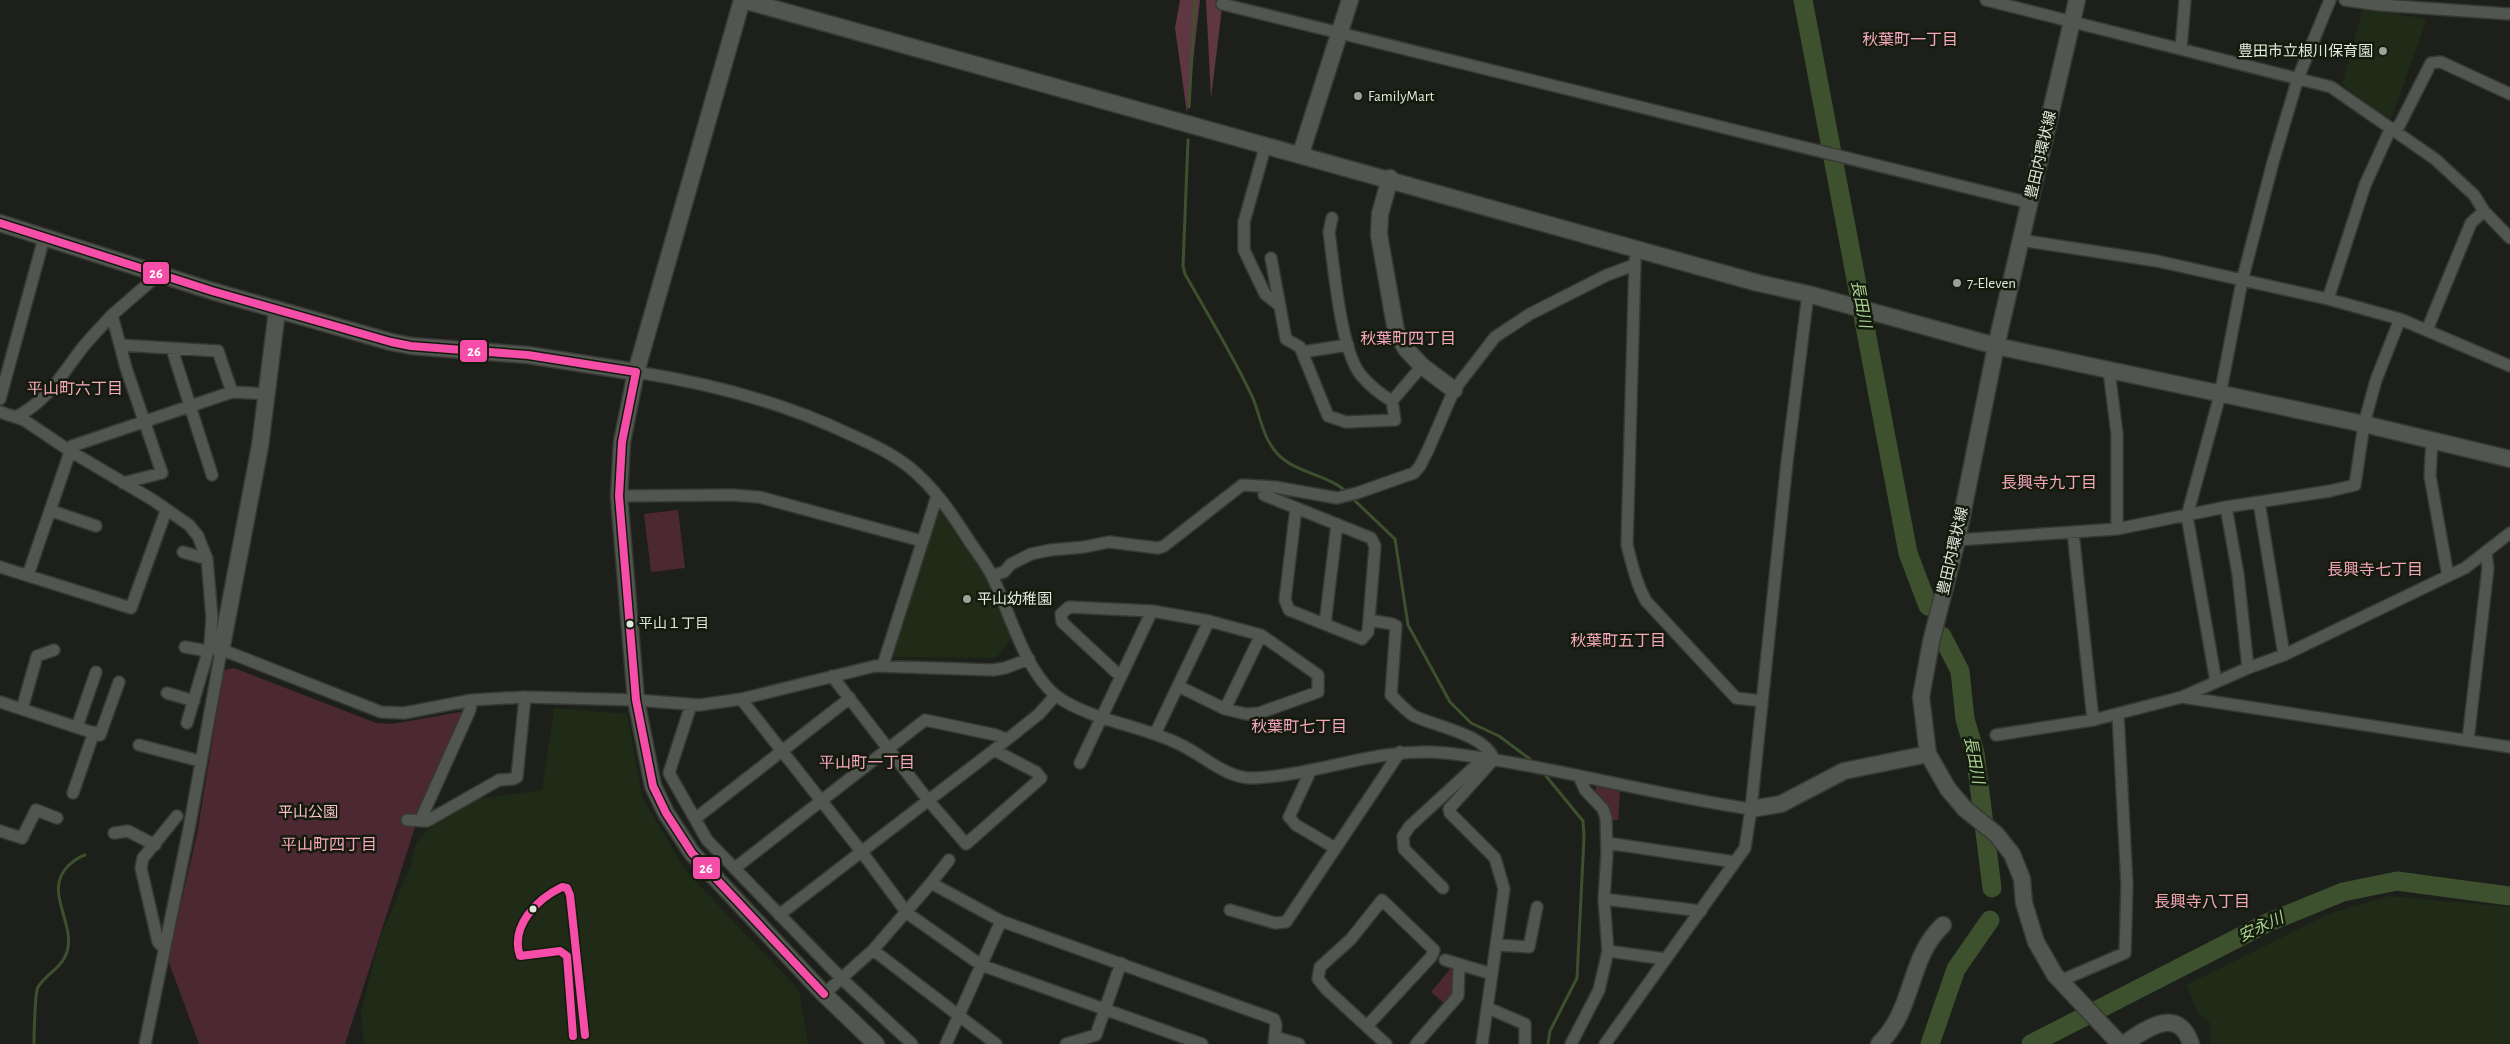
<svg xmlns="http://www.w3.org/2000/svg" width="2510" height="1044" font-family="'Alegreya Sans','Noto Sans JP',sans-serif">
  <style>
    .built { fill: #1f2a17 }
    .green { fill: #4b2832 }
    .forest { fill: #5e3743 }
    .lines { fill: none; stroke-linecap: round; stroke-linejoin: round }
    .stream { stroke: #3e512e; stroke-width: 3 }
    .river { stroke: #3e512e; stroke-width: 19 }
    .street-casing { stroke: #373a34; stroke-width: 14 }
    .secondary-casing { stroke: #373a34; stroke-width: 19 }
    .street { stroke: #525650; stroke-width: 11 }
    .secondary { stroke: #525650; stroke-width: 16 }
    .bus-1-casing { stroke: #131b0d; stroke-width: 11 }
    .bus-1 { stroke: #f54da8; stroke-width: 8 }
    .poi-dot { fill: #9da299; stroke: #131b0d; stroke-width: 2 }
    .bus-dot { fill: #e2e8de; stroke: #131b0d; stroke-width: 2 }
    .labels { text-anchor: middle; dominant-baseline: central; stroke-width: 5; stroke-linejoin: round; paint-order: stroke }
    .bus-label { font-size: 14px; fill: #e2e8de; stroke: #131b0d; text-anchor: start }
    .poi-label { font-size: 15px; fill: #e2e8de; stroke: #131b0d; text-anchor: start }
    .street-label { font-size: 15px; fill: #e2e8de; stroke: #131b0d }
    .park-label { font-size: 15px; fill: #fcbdce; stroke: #131b0d }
    .neighbourhood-label { font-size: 16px; fill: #f8a6be; stroke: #131b0d }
    .water-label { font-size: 16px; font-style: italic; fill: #add291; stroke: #131b0d }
    .line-badge { stroke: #131b0d; stroke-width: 2 }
    .badge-label { font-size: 14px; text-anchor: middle; font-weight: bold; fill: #fff }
  </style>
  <rect width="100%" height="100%" fill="#1d201a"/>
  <path class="built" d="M 2363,8 L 2427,19 L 2390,122 L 2342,84 Z
    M 943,510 L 987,574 L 1013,636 L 996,658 L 893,657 L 937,513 Z
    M 554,708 L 627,714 L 643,799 L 686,871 L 799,990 L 808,1044 L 364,1044 L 361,1012 L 380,937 L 411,865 L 416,843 L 433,824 L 479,799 L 542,790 Z
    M 2389,896 L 2510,907 L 2510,1044 L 2211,1044 L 2210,1023 L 2198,1013 L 2186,985 L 2331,913 Z"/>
  <path class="green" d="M 678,510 L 685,568 L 651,572 L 644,514 Z
    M 234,668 L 376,723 L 392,724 L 466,711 L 418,818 L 345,1044 L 199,1044 L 168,960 L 197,834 L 224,670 Z
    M 1596,786 L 1620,791 L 1618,820 L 1611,820 L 1595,794 Z
    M 1451,968 L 1454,972 L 1454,997 L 1446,1005 L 1431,992 Z"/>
  <path class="forest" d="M 1180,0 L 1200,0 L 1187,113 L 1175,28 Z
    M 1206,0 L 1223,0 L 1211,98 Z"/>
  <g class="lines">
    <path class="stream" d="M 1189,107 L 1195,0
      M 1188,140 L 1183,266 L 1185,274 C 1207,313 1231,352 1250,392 C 1260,411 1261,435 1276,452 C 1294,474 1327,473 1348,493
      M 1352,498 L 1395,539 L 1408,625 L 1450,702 L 1471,723 L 1499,736 L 1530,759
      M 1546,776 L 1583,821 L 1584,838 L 1577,978 L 1550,1031 L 1548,1044
      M 34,1044 C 34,1036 35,991 38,987 C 46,974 62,968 67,952 C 76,923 42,890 69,865 C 74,861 78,857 85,855"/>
    <path class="river" d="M 1803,0 L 1908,553 L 1928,606
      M 1942,636 L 1960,671 L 1965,719 L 1975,753 L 1992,888
      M 1930,1044 L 1956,969 L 1990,920
      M 2031,1044 L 2267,923 L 2343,892 L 2397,881 L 2510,896"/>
    <g class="street-casing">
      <path id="street" d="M 1986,0 L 2331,87 L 2435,159 L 2474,195 L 2484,211 L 2510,238
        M 2345,0 L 2380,5 L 2510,14
        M 1222,4 L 2030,203
        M 2181,49 L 2185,0
        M 1266,144 L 1244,222 L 1244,250 L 1265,294 L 1280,306
        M 1332,218 L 1329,232 C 1334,266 1340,347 1360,374 C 1369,385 1380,394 1392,401
        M 2020,240 L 2157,261 L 2328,299 L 2400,319 L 2510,366
        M 1271,258 L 1286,339 L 1300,347 L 1328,416 L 1346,422 L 1395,420 L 1392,401 L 1422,366
        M 1635,260 L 1627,545 C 1632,564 1636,583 1646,601 L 1736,698 L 1762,701
        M 2328,299 L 2365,185 L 2390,130 L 2399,126 L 2431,63 L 2441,62 L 2510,94
        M 2427,330 L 2471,223 L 2484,211
        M 120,345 L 218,351 L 232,392
        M 172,349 L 212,475
        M 1302,352 L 1348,345
        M 2109,371 L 2117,434 L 2117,529
        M 636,372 C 708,383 781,402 847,433 C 869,443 890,452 909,467 C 935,488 952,514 970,542 C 978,554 988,566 994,580 C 1011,616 1028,681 1064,701 C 1100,722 1142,726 1179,744 C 1204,755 1225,779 1254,778 C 1319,775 1380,746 1446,753 C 1549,765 1649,794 1751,809
        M 0,399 L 44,238
        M 0,412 L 24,420 L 70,451 L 153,500 L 189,525 L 198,536 L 207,559 L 212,618 L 210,645 L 381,712 L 404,713 L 472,700 L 525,697 L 636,700 L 700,705 L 741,699 L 875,666 L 993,670 L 1005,668 L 1029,659
        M 16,417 C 50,399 61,375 83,347 C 92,336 102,326 112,315
        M 2432,440 L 2430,476 L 2448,576
        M 123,483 L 162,473 L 126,368 L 112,315 L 158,275
        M 1264,495 L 1371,538 L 1375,546 L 1369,620
        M 619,496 L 732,495 L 759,497 L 922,541
        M 2259,502 L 2284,655
        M 2226,507 L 2238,574 L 2248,668
        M 1296,508 L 1285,600 L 1289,610 L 1362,639 L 1368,632 L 1369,620 L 1392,624 L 1396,626 L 1391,695 C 1398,702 1406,711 1414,716 C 1437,727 1484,734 1494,759
        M 52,511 L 96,526
        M 2073,532 L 2093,720
        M 1957,540 L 2117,529 L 2226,507 L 2330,491 L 2355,485 L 2364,424 L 2376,380 L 2400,319
        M 183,552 L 207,559
        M 0,567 L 131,608 L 166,511
        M 28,575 L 72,446 L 232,392 L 268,394
        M 993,575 L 1004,572 L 1011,564 L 1031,554 L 1050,550 L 1084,547 L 1109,542 L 1158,548 L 1164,546 L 1242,485 L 1275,487 L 1337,498 L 1357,493 L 1414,473 L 1420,466 L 1428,450 L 1454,390 L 1495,337 L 1530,314 L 1607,275 L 1634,265
        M 1325,624 L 1337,524
        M 185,647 L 208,651
        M 883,665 L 937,496
        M 832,676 L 928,800 L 966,844 L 1041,778 L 1036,772 L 994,750
        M 1120,676 L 1062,622 L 1061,614 L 1069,607 L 1152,611
        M 2216,682 L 2187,516 L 2220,395 L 2242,281 L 2273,162 L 2298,78 L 2330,0
        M 1178,686 L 1225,709 L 1246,714 L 1259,713 L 1318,692 L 1318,675 L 1261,635 L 1209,621
        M 167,693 L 194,701
        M 2182,697 L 2510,747
        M 741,699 L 861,851 L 907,913 L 981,965 L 1202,1044
        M 0,702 L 100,735 L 119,682
        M 691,705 L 669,773 L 707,840 L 842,979 L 912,1044
        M 22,709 L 37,656 L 54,650
        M 1225,709 L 1261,635
        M 187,723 L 210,645
        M 77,727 L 96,672
        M 1996,735 L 2093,720 L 2182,697 L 2248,668 L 2284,655 L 2448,576 L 2465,568 L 2510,533
        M 2468,740 L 2488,568 L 2486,553
        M 139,745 L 200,761
        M 1080,763 L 1152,611 L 1209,621 L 1155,734
        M 1311,770 L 1289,817 L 1296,825 L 1335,848
        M 73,793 L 94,732
        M 696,818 L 850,698
        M 407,820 L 427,821 L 499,780 L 513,779 L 517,777 L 525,697
        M 420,821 L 470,710 L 472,700
        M 0,831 L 22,838 L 36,810 L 57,818
        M 114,833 L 128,831 L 155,845
        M 1607,843 L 1735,862
        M 735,868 L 925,720 L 996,735 L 1006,739
        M 931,883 L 949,860
        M 1443,888 L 1404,849 L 1403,836 L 1410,826 L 1484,758
        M 1604,899 L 1701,911
        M 1230,910 L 1275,923 L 1286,922 L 1400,752
        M 779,915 L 994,750 L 1039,714 L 1055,696
        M 1498,945 L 1529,947 L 1537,907
        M 163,947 L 158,942 L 141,868 L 143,858 L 177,816
        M 873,950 L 996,1044
        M 1608,951 L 1665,959
        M 1445,960 L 1492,974
        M 2060,981 L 2125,953 L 2127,885 L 2118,714
        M 824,994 L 873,950 L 931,883 L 1001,921 L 1274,1019 L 1276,1025 L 1274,1044
        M 1488,1008 L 1525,1024 L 1525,1044
        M 1367,1026 L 1431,957 L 1434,950 L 1382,900 L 1351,939 L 1320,967 L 1318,979 L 1326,989 L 1386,1044
        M 1275,1037 L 1299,1044
        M 145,1044 L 189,829 L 221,651
        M 946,1044 L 1001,921
        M 1066,1044 L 1096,1035 L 1121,963
        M 1416,1044 L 1458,996 L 1459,966
        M 1482,1044 L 1504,889 L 1495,858 L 1450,813 L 1449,809 L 1494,759
        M 1571,1044 L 1599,990 L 1608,951 L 1604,899 L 1607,854 L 1606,818 L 1603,809 L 1585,790 L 1579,776
        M 1605,1044 L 1745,848 L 1751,809 L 1787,462 L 1808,294"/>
    </g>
    <g class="secondary-casing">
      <path id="secondary" d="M 742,0 L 636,372 L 622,442 L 619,496 L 636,700 L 653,786 L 666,813 L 692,853 L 824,994 L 876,1044
        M 743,0 L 1758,283 L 1808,294 L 1996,346 L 2364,424 L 2510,459
        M 2077,0 L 1996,346 L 1957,540 L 1931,642 L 1921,697 L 1928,754 L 1948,789 L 1965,809 L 1996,834 L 2012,854 L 2022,879 L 2024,903 L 2036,942 L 2055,975 L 2120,1044
        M 1301,153 L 1350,0
        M 1390,178 L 1380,214 L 1379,235 L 1396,331 L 1406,349 L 1422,366 L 1454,390
        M 0,223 L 212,291 L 391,342 L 411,346 L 528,355 L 636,372
        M 221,651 L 260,446 L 277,311
        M 1751,809 L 1781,804 L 1844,771 L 1928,754
        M 1879,1044 C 1916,1007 1907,959 1943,925
        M 2124,1044 C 2146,1029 2178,1005 2191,1044"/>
    </g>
    <use href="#street" class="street"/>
    <use href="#secondary" class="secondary"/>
    <g class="bus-1-casing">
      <path id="bus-1" d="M 0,223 L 212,291 L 391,342 L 411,346 L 528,355 L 636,372
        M 636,372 L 622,442 L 619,496 L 636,700 L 653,786 L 666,813 L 692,853 L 824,994
        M 573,1036 L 567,956 L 560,951 L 520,956 C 510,926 537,899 562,887 L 567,888 L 570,895 L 585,1035"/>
    </g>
    <use href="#bus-1" class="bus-1"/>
  </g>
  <g class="poi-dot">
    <circle cx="2383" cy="51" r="5"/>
    <circle cx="1358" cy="96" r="5"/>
    <circle cx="1957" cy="283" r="5"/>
    <circle cx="967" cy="599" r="5"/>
  </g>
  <g class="bus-dot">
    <circle cx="630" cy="624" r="4.5"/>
    <circle cx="533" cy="909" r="4.5"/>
  </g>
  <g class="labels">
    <g class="bus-label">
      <text x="639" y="624">平山１丁目</text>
    </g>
    <g class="poi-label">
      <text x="2373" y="51" text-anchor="end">豊田市立根川保育園</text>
      <text x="1368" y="96">FamilyMart</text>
      <text x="1967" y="283">7-Eleven</text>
      <text x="977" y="599">平山幼稚園</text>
    </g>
    <g class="street-label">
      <text transform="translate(2041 155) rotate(-77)">豊田内環状線</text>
      <text transform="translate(1953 551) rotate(-77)">豊田内環状線</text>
    </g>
    <g class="park-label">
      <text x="308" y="812">平山公園</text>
    </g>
    <g class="neighbourhood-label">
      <text x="1910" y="40">秋葉町一丁目</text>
      <text x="1408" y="339">秋葉町四丁目</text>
      <text x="75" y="389">平山町六丁目</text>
      <text x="2049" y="483">長興寺九丁目</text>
      <text x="2375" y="570">長興寺七丁目</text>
      <text x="1618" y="641">秋葉町五丁目</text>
      <text x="1299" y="727">秋葉町七丁目</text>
      <text x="867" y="763">平山町一丁目</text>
      <text x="329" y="845">平山町四丁目</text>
      <text x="2202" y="902">長興寺八丁目</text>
    </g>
    <g class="water-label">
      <text transform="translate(1861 304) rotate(79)">長田川</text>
      <text transform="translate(1974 760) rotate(79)">長田川</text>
      <text transform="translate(2261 927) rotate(-25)">安永川</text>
    </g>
  </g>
  <g class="line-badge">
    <rect x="142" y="261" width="28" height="24" rx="5" fill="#f54da8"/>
    <rect x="459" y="339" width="29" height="24" rx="5" fill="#f54da8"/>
    <rect x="692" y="856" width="29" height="24" rx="5" fill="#f54da8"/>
  </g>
  <g class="badge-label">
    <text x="156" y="278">26</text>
    <text x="474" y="356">26</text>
    <text x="706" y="873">26</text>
  </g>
</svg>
